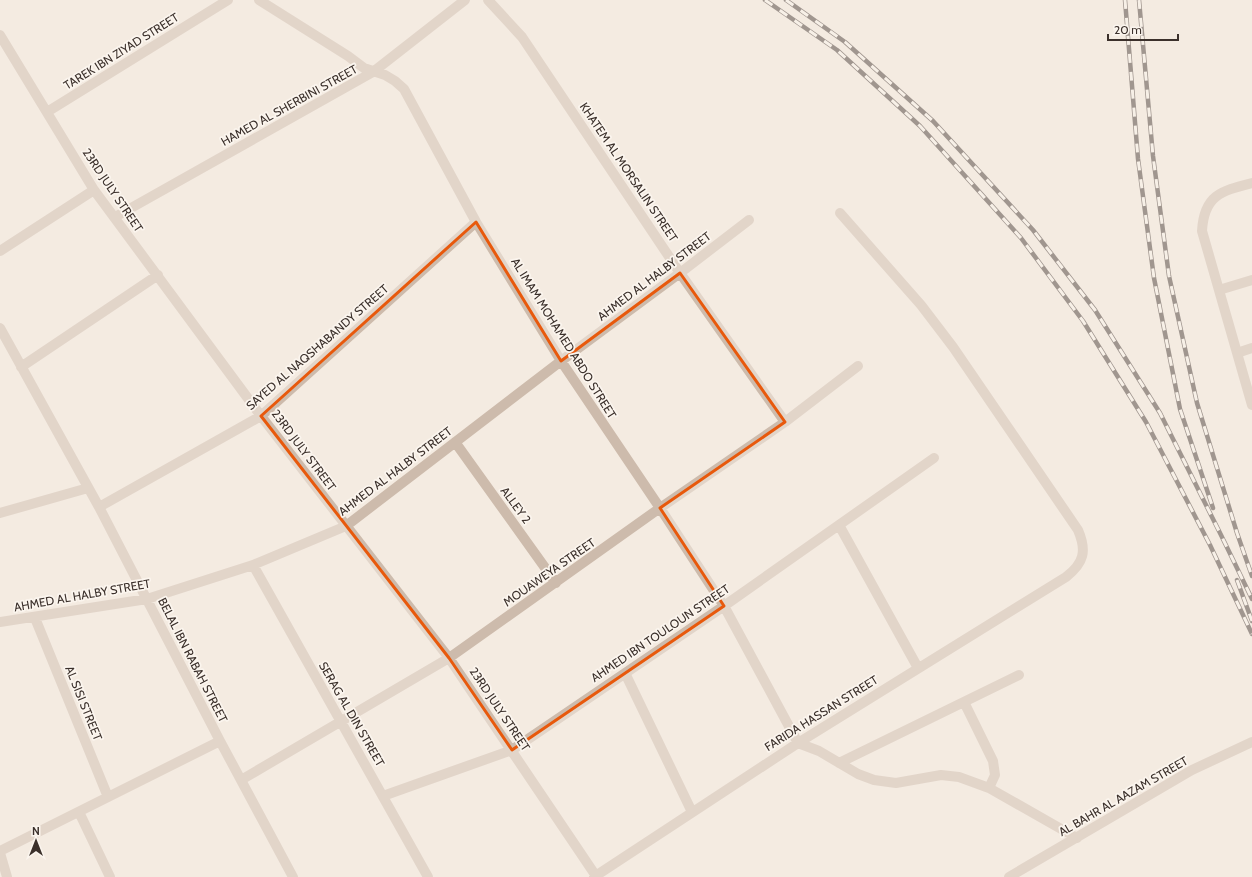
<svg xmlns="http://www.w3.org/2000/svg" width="1252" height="877" font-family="Cabin,sans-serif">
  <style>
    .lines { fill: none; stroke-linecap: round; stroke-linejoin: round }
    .minor { stroke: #cdbbac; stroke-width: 10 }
    .rail-casing { stroke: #3b302b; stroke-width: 4.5 }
    .rail { stroke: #fbf5ee; stroke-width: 3; stroke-dasharray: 9; stroke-linecap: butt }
    .marked { fill: none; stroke: #e8590c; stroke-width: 3; stroke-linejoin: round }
    .labels { text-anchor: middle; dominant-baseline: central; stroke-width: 3.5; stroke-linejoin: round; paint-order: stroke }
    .street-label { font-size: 12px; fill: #3b302b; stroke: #fbf5ee }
  </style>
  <rect width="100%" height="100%" fill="#f4ebe1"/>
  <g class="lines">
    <path class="minor" d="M 259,0 L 348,56 L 364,68 L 385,75 L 395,81 L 404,89 L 476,222 L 561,361 L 660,508 L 724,606 L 798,743 L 819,751 L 858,774 L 874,780 L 896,783 L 941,775 L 959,777 L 989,788 L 1077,838
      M 488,0 L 522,37 L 680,273 L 785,422
      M 0,35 L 94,190 L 261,416 L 449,658 L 596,876
      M 47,112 L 228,0
      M 1252,183 C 1221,191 1204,195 1202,231 L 1252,405
      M 115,217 L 373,72 L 465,0
      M 0,251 L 94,190
      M 1219,290 L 1252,280
      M 0,328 L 99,507 L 220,741 L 293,877
      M 1237,353 L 1252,348
      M 21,367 L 158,275
      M 455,442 L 556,583
      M 99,507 L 261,416 L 476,222
      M 0,513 L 88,488
      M 839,525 L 918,668
      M 253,565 L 428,877
      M 35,618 L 108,797
      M 0,622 L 147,599 L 253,565 L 346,526 L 561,361 L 680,273 L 749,220
      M 625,673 L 692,812
      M 964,702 L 993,761 L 995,775 L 989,788
      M 839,763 L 1019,675
      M 241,780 L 449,658 L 660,508 L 785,422 L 858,366
      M 383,796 L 512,750 L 724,606 L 934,458
      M 79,812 L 110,877
      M 0,851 L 220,741
      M 0,853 L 7,877
      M 594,877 L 798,743 L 1066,577 C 1084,563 1087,551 1078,530 L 953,347 L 921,305 L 840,213
      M 1009,877 L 1192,770 L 1252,742"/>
    <g class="rail-casing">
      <path id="rail" d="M 765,0 L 837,50 L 920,126 L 1021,238 L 1083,321 L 1146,422 L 1210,545 L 1252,634
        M 786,0 L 845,42 L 933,121 L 1033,230 L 1095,310 L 1160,413 L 1221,535 L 1252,599
        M 1125,0 L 1138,159 L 1154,278 L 1180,409 L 1213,508
        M 1139,0 L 1153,156 L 1169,276 L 1197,403 L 1237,533 L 1252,576
        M 1237,580 L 1252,621"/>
    </g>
    <use href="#rail" class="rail"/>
  </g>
  <path d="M0 0H1252V877H0ZM 476,222 L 561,361 L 680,273 L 785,422 L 660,508 L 724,606 L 512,750 L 449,658 L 261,416 Z" fill="#f4ebe1" fill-opacity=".55" fill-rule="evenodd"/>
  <path class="marked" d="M 476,222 L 561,361 L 680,273 L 785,422 L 660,508 L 724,606 L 512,750 L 449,658 L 261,416 Z"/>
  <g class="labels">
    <g class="street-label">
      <text transform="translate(121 51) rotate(-32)">TAREK IBN ZIYAD STREET</text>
      <text transform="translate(289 105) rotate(-29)">HAMED AL SHERBINI STREET</text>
      <text transform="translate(629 172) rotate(56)">KHATEM AL MORSALIN STREET</text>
      <text transform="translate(113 190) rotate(56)">23RD JULY STREET</text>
      <text transform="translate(654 276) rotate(-37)">AHMED AL HALBY STREET</text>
      <text transform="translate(564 338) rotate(58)">AL IMAM MOHAMED ABDO STREET</text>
      <text transform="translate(317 347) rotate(-41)">SAYED AL NAQSHABANDY STREET</text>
      <text transform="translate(304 450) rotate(53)">23RD JULY STREET</text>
      <text transform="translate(395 471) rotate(-37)">AHMED AL HALBY STREET</text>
      <text transform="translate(516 505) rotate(54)">ALLEY 2</text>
      <text transform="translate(549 572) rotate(-35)">MOUAWEYA STREET</text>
      <text transform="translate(82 595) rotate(-10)">AHMED AL HALBY STREET</text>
      <text transform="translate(660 633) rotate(-34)">AHMED IBN TOULOUN STREET</text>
      <text transform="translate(193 660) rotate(63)">BELAL IBN RABAH STREET</text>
      <text transform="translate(84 703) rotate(68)">AL SISI STREET</text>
      <text transform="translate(500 709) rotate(56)">23RD JULY STREET</text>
      <text transform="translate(821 713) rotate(-32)">FARIDA HASSAN STREET</text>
      <text transform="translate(352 714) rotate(60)">SERAG AL DIN STREET</text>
      <text transform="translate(1123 796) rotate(-30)">AL BAHR AL AAZAM STREET</text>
    </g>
  </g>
  <g transform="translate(36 841)" stroke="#fbf5ee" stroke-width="3" paint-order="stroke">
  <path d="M0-3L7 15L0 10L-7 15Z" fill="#3b302b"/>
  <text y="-6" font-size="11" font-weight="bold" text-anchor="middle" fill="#3b302b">N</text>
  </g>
  <path d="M1108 34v6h70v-6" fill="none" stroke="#3b302b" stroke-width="2"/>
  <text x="1114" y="34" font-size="12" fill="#3b302b" stroke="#fbf5ee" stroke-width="3" paint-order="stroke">20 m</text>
</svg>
